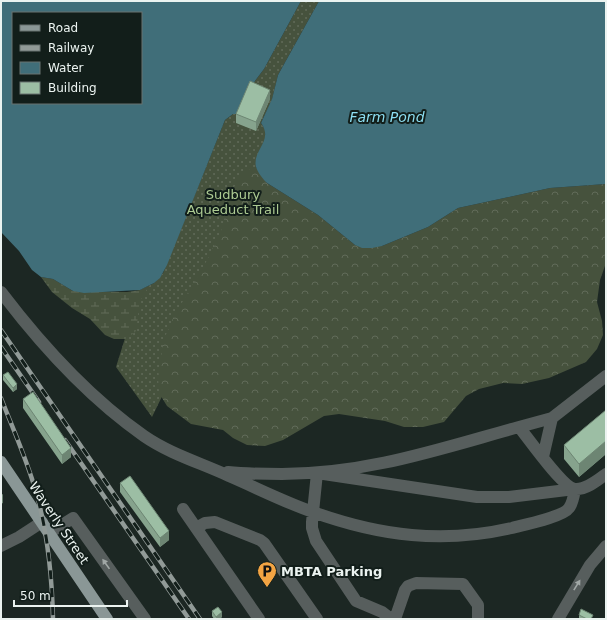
<svg xmlns="http://www.w3.org/2000/svg" width="607" height="620" font-family="'DejaVu Sans',sans-serif">
  <style>
    .grass { fill: url(#grass-dots) }
    .forest { fill: url(#forest-crowns) }
    .wetland { fill: url(#wetland-marsh) }
    .water { fill: #406e79; fill-rule: evenodd }
    .lines { fill: none; stroke-linecap: round; stroke-linejoin: round }
    .minor { stroke: #575e5d; stroke-width: 12 }
    .major { stroke: #8a9796; stroke-width: 12 }
    .rail-casing { stroke: #919a97; stroke-width: 4.5 }
    .rail { stroke: #121e1a; stroke-width: 3; stroke-dasharray: 9; stroke-linecap: butt }
    .wall { fill: #86a38d }
    .shaded-wall { fill: #6d8573 }
    .building { fill: #9cbea4; stroke: #6d8573 }
    .oneway { fill: #a1a8a6 }
    .labels { text-anchor: middle; dominant-baseline: central; stroke-width: 4; stroke-linejoin: round; paint-order: stroke }
    .park-label { font-size: 13px; fill: #adcb93; stroke: #121e1a }
    .street-label { font-size: 13px; fill: #ebf3f0; stroke: #121e1a }
    .poi-label { font-size: 13px; font-weight: bold; fill: #ebf3f0; stroke: #121e1a; text-anchor: start }
    .water-label { font-size: 14px; font-style: italic; fill: #8cddf0; stroke: #121e1a }
  </style>
  <defs>
    <pattern id="grass-dots" width="8" height="8" patternUnits="userSpaceOnUse"><rect width="8" height="8" fill="#46523d"/><path d="M2 2h.1M6 6h.1" fill="none" stroke="#616b59" stroke-width="1.8" stroke-linecap="round"/></pattern>
    <pattern id="forest-crowns" width="20" height="18" patternUnits="userSpaceOnUse"><rect width="20" height="18" fill="#46523d"/><path d="M2 6a3 3 0 1 1 6 0M12 15a3 3 0 1 1 6 0" fill="none" stroke="#616b59"/></pattern>
    <pattern id="wetland-marsh" width="20" height="14" patternUnits="userSpaceOnUse"><rect width="20" height="14" fill="#46523d"/><path d="M1 5h8M5 5V1M11 12h8M15 12V8" fill="none" stroke="#616b59"/></pattern>
  </defs>
  <rect width="100%" height="100%" fill="#1c2723"/>
  <path class="grass" d="M 301,1 L 319,1 L 278,75 L 272,100 L 261,123 L 265,129 L 266,138 L 256,167 L 190,339 L 152,417 L 116,367 L 140,290 L 154,283 L 163,273 L 225,120 L 233,114 L 239,114 L 252,85 L 264,69 Z"/>
  <path class="forest" d="M 256,167 L 267,183 L 318,215 L 355,245 L 382,246 L 428,227 L 458,208 L 550,188 L 606,184 L 606,263 L 600,280 L 597,302 L 602,321 L 603,335 L 597,349 L 586,362 L 549,378 L 522,384 L 503,383 L 479,389 L 466,396 L 444,422 L 423,427 L 404,427 L 385,421 L 339,414 L 324,416 L 283,440 L 265,446 L 247,445 L 233,438 L 223,430 L 191,424 L 167,406 L 159,393 L 158,377 L 164,339 L 174,316 L 205,264 L 221,231 L 230,196 L 238,179 L 247,170 Z"/>
  <path class="wetland" d="M 41,277 L 53,279 L 73,291 L 127,292 L 140,290 L 149,286 L 140,301 L 136,331 L 127,339 L 114,339 L 105,335 L 90,319 L 72,308 L 52,292 Z"/>
  <path class="water" d="M 1,1 L 301,1 L 264,69 L 252,85 L 239,114 L 233,114 L 225,120 L 167,265 L 160,278 L 154,283 L 140,290 L 84,293 L 73,291 L 53,279 L 41,277 L 32,270 L 19,251 L 1,232 ZM 13,13 L 141,13 L 141,103 L 13,103 Z
    M 319,1 L 606,1 L 606,184 L 550,188 L 458,208 L 428,227 L 382,246 L 372,248 L 362,248 L 355,245 L 318,215 L 267,183 C 263,179 258,173 256,167 C 252,150 274,141 261,123 L 272,99 L 278,75 Z"/>
  <g class="lines">
    <path class="minor" d="M 1,292 C 42,346 88,397 144,436 C 170,454 201,463 229,476 C 257,488 284,502 313,512 C 380,536 443,544 512,528 C 523,525 563,517 569,508 C 573,503 574,495 575,489 L 509,497 L 477,497 L 317,473 L 312,522 L 312,528 L 316,541 L 356,601 L 382,612 L 391,619
      M 606,376 L 552,418 L 519,427 C 528,438 563,488 575,489 C 586,490 598,480 606,474
      M 543,457 L 552,418
      M 228,472 C 246,474 264,474 282,474 C 367,474 439,449 519,427
      M 183,509 L 259,619
      M 196,528 L 205,523 L 215,522 L 260,540 L 264,543 L 317,619
      M 49,533 L 73,518 L 145,619
      M 1,546 L 19,537 L 42,522
      M 395,619 L 405,590 L 408,586 L 416,583 L 463,584 L 478,605 L 478,619
      M 558,619 L 590,565 L 606,546"/>
    <path class="major" d="M 1,462 L 107,619"/>
    <g class="rail-casing">
      <path id="rail" d="M 1,330 L 200,619
        M 1,347 L 39,402
        M 1,398 C 13,429 27,460 36,492 C 48,534 52,576 53,619
        M 65,440 L 189,619"/>
    </g>
    <use href="#rail" class="rail"/>
  </g>
  <path class="wall" d="M 270,99 L 256,131 L 236,123 L 236,114 Z
    M 3,375 L 17,389 L 13,392 L 3,380 Z
    M 23,399 L 71,457 L 62,464 L 23,408 Z
    M 606,410 L 606,454 L 579,477 L 564,459 L 564,445 Z
    M 120,483 L 169,540 L 160,547 L 120,492 Z
    M 212,611 L 222,617 L 219,619 L 214,619 L 212,616 Z
    M 579,615 L 593,619 L 579,619 Z"/>
  <path class="shaded-wall" d="M 270,90 L 270,99 L 256,131 L 256,122 Z
    M 17,384 L 17,389 L 13,392 L 13,388 Z
    M 606,441 L 606,454 L 579,477 L 579,464 Z
    M 71,448 L 71,457 L 62,464 L 62,455 Z
    M 3,494 L 3,503 L 1,504 L 1,495 Z
    M 169,531 L 169,540 L 160,547 L 160,538 Z
    M 222,612 L 222,617 L 219,619 L 216,619 L 216,617 Z"/>
  <path class="building" d="M 250,81 L 270,90 L 256,122 L 236,114 Z
    M 8,372 L 17,384 L 13,388 L 3,375 Z
    M 33,392 L 71,448 L 62,455 L 23,399 Z
    M 606,410 L 606,441 L 579,464 L 564,445 Z
    M 130,476 L 169,531 L 160,538 L 120,483 Z
    M 218,607 L 222,612 L 216,617 L 212,611 Z
    M 581,609 L 593,615 L 591,619 L 587,619 L 579,615 Z"/>
  <defs><path id="oneway-solid" d="M-6-.8H1V-3.2L6.5 0L1 3.2V.8H-6Z"/></defs>
  <g class="oneway">
    <use href="#oneway-solid" transform="translate(106 564) rotate(-125)"/>
    <use href="#oneway-solid" transform="translate(577 585) rotate(-58)"/>
  </g>
  <defs>
    <g id="parking-pin" transform="scale(1)"><path d="M0 17L-7.5 6A9.5 9.5 0 1 1 7.5 6Z" fill="#f3a443" stroke="#121e1a"/><path d="M-3.5-5.5H1a3.5 3.5 0 0 1 0 7H-1V5.5H-3.5ZM-1-3.4V-.6H.8a1.4 1.4 0 0 0 0-2.8Z" fill="#111"/></g>
  </defs>
  <g fill-rule="evenodd">
    <use href="#parking-pin" x="267" y="571"/>
  </g>
  <g class="labels">
    <g class="park-label">
      <text x="233" y="194">Sudbury<tspan x="233" dy="15">Aqueduct Trail</tspan></text>
    </g>
    <g class="street-label">
      <text transform="translate(59 523) rotate(56)">Waverly Street</text>
    </g>
    <g class="poi-label">
      <text x="281" y="571">MBTA Parking</text>
    </g>
    <g class="water-label">
      <text x="387" y="117">Farm Pond</text>
    </g>
  </g>
  <rect width="607" height="620" fill="none" stroke="#ebf3f0" stroke-width="4"/>
  <rect x="12" y="12" width="130" height="92" fill="#121e1a" stroke="#697370"/>
  <rect x="20" y="25" width="20" height="6" fill="#8a9796" stroke="#697370"/>
  <text x="48" y="32" font-size="12" fill="#ebf3f0">Road</text>
  <rect x="20" y="45" width="20" height="6" fill="#919a97" stroke="#697370"/>
  <text x="48" y="52" font-size="12" fill="#ebf3f0">Railway</text>
  <rect x="20" y="62" width="20" height="12" fill="#406e79" stroke="#697370"/>
  <text x="48" y="72" font-size="12" fill="#ebf3f0">Water</text>
  <rect x="20" y="82" width="20" height="12" fill="#9cbea4" stroke="#697370"/>
  <text x="48" y="92" font-size="12" fill="#ebf3f0">Building</text>
  <path d="M14 600v6h113v-6" fill="none" stroke="#ebf3f0" stroke-width="2"/>
  <text x="20" y="600" font-size="12" fill="#ebf3f0" stroke="#121e1a" stroke-width="3" paint-order="stroke">50 m</text>
</svg>
